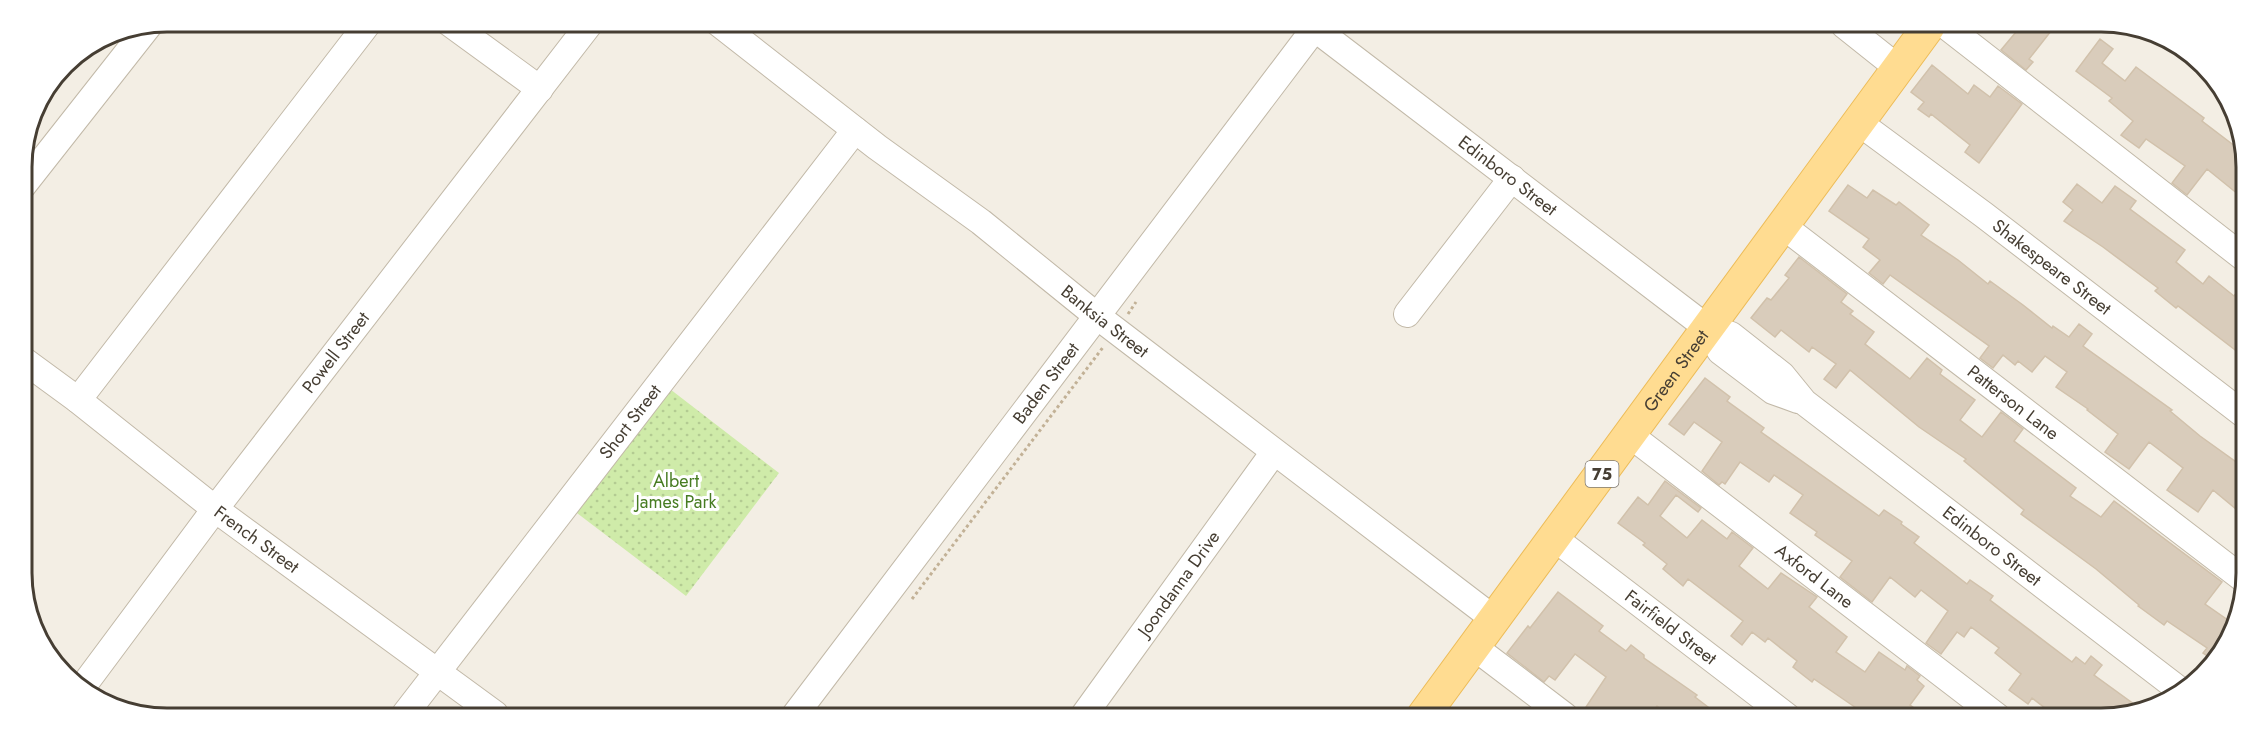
<svg xmlns="http://www.w3.org/2000/svg" width="2268" height="739" font-family="Jost,sans-serif">
  <style>
    .park { fill: url(#park-dots) }
    .building { fill: #d9ccbb; stroke: #d1c1ab; stroke-width: 1.5 }
    .lines { fill: none; stroke-linecap: round; stroke-linejoin: round }
    .minor-casing { stroke: #c2b9a8; stroke-width: 28 }
    .major-casing { stroke: #edbc58; stroke-width: 34 }
    .path { stroke: #c2b196; stroke-width: 3; stroke-dasharray: 3 3; stroke-linecap: butt }
    .minor { stroke: #fff; stroke-width: 26 }
    .major { stroke: #ffdc91; stroke-width: 32 }
    .labels { text-anchor: middle; dominant-baseline: central; stroke-width: 6; stroke-linejoin: round; paint-order: stroke }
    .shield { fill: #fff; stroke: #7e7870; stroke-width: 1.5 }
    .shield-label { font-size: 16px; font-weight: bold; fill: #463e33 }
    .street-label { font-size: 18px; fill: #463e33; stroke: #fff }
    .park-label { font-size: 18px; fill: #477c22; stroke: #fff }
    .rim { fill: none; stroke: #463e33; stroke-width: 3 }
  </style>
  <defs>
    <pattern id="park-dots" width="8" height="8" patternUnits="userSpaceOnUse" patternTransform="scale(1.5)"><rect width="8" height="8" fill="#cfeba9"/><path d="M2 2h.1M6 6h.1" fill="none" stroke="#b3cb92" stroke-width="1.8" stroke-linecap="round"/></pattern>
  </defs>
  <rect width="100%" height="100%" fill="#f3eee4"/>
  <path class="park" d="M 666,386 L 779,473 L 686,596 L 573,510 Z"/>
  <path class="building" d="M 2021,26 L 2055,26 L 2029,59 L 2033,62 L 2026,70 L 2001,50 Z
    M 2100,39 L 2113,49 L 2102,63 L 2125,81 L 2136,67 L 2204,118 L 2202,121 L 2244,153 L 2244,199 L 2207,169 L 2187,195 L 2172,183 L 2185,166 L 2146,139 L 2139,148 L 2121,135 L 2133,121 L 2109,101 L 2112,98 L 2076,71 Z
    M 1932,65 L 1968,94 L 1974,85 L 1990,97 L 1998,86 L 2022,104 L 1979,163 L 1965,152 L 1970,145 L 1931,114 L 1929,117 L 1918,109 L 1924,102 L 1911,92 Z
    M 2077,184 L 2102,203 L 2115,186 L 2136,201 L 2130,209 L 2185,250 L 2176,262 L 2203,284 L 2209,276 L 2234,296 L 2244,283 L 2243,356 L 2178,306 L 2176,308 L 2155,291 L 2158,288 L 2103,247 L 2064,221 L 2073,210 L 2063,202 Z
    M 1848,185 L 1867,198 L 1873,190 L 1896,205 L 1899,202 L 1929,225 L 1921,235 L 1958,260 L 1988,284 L 1990,281 L 2023,305 L 2052,328 L 2053,326 L 2069,337 L 2079,324 L 2092,334 L 2083,346 L 2172,410 L 2170,411 L 2200,436 L 2243,467 L 2242,514 L 2213,490 L 2198,512 L 2167,490 L 2183,468 L 2149,442 L 2129,469 L 2105,452 L 2118,434 L 2087,410 L 2088,409 L 2056,387 L 2067,372 L 2045,356 L 2032,372 L 2018,361 L 2015,365 L 2003,355 L 1993,368 L 1980,358 L 1989,346 L 1890,275 L 1883,284 L 1869,273 L 1880,260 L 1863,247 L 1869,239 L 1829,211 Z
    M 1799,257 L 1847,294 L 1841,302 L 1853,311 L 1850,314 L 1874,332 L 1865,344 L 1910,379 L 1927,358 L 1942,370 L 1940,374 L 1975,400 L 1960,420 L 1982,437 L 2001,412 L 2023,429 L 2014,441 L 2076,488 L 2070,496 L 2101,517 L 2114,501 L 2222,582 L 2205,604 L 2235,625 L 2222,654 L 2215,661 L 2203,653 L 2207,648 L 2167,621 L 2164,625 L 2138,606 L 2139,605 L 2096,569 L 2021,514 L 2024,510 L 1964,461 L 1966,459 L 1919,427 L 1850,370 L 1836,388 L 1824,379 L 1836,364 L 1812,347 L 1809,352 L 1781,330 L 1775,337 L 1751,318 L 1767,298 L 1771,300 L 1789,278 L 1785,275 Z
    M 1705,378 L 1730,397 L 1727,401 L 1764,428 L 1761,432 L 1879,516 L 1884,510 L 1902,522 L 1901,524 L 1919,537 L 1914,543 L 1967,584 L 1970,580 L 1993,596 L 1990,600 L 2072,662 L 2076,657 L 2085,664 L 2091,656 L 2102,665 L 2094,675 L 2138,707 L 2110,718 L 2058,718 L 2032,698 L 2028,704 L 2009,690 L 2021,674 L 1995,653 L 1999,648 L 1971,627 L 1964,637 L 1957,632 L 1941,654 L 1926,643 L 1948,611 L 1921,590 L 1915,597 L 1890,577 L 1872,602 L 1840,577 L 1852,561 L 1815,535 L 1817,532 L 1790,513 L 1803,495 L 1774,475 L 1769,482 L 1740,462 L 1725,484 L 1722,482 L 1719,485 L 1702,471 L 1722,442 L 1694,422 L 1684,435 L 1669,424 Z
    M 1665,481 L 1701,508 L 1698,512 L 1676,495 L 1660,516 L 1687,538 L 1702,520 L 1727,539 L 1732,532 L 1753,548 L 1739,566 L 1768,589 L 1781,573 L 1817,597 L 1809,607 L 1847,637 L 1836,652 L 1865,672 L 1879,652 L 1905,670 L 1907,666 L 1920,676 L 1917,680 L 1924,686 L 1910,705 L 1927,717 L 1877,717 L 1868,710 L 1865,714 L 1814,679 L 1812,682 L 1793,667 L 1797,661 L 1768,638 L 1765,642 L 1752,632 L 1742,645 L 1731,636 L 1743,621 L 1688,579 L 1683,586 L 1663,569 L 1667,564 L 1643,545 L 1645,543 L 1618,523 L 1638,497 L 1648,505 Z
    M 1558,592 L 1603,626 L 1599,631 L 1626,651 L 1631,645 L 1644,655 L 1644,658 L 1697,695 L 1695,697 L 1721,717 L 1671,717 L 1657,706 L 1649,717 L 1626,717 L 1615,709 L 1610,717 L 1580,716 L 1606,677 L 1575,654 L 1555,680 L 1549,676 L 1544,682 L 1507,653 L 1528,626 L 1530,628 Z"/>
  <g class="lines">
    <g class="minor-casing">
      <g id="minor">
        <path d="M 448,22 L 540,89"/>
        <path id="s1" d="M 717,22 L 877,147 L 981,222 L 1097,316 L 1494,619"/>
        <path id="s2" d="M 1309,24 L 1706,327 L 1731,335 L 1782,375 L 1804,402 L 2181,691"/>
        <path d="M 1844,25 L 1898,68"/>
        <path d="M 1946,26 L 2244,258"/>
        <path id="s3" d="M 1858,122 L 1984,215 L 2243,414"/>
        <path d="M 21,188 L 150,24"/>
        <path id="s4" d="M 1783,226 L 2242,578"/>
        <path d="M 1407,314 L 1512,178"/>
        <path d="M 1706,327 L 1720,351 L 1773,391 L 1798,400"/>
        <path id="s5" d="M 22,359 L 78,400 L 215,509 L 495,714"/>
        <path d="M 78,400 L 369,22"/>
        <path id="s6" d="M 1630,435 L 1998,717"/>
        <path id="s7" d="M 1554,538 L 1788,717"/>
        <path d="M 1474,647 L 1565,716"/>
        <path id="s8" d="M 84,685 L 215,509 L 591,22"/>
        <path id="s9" d="M 405,714 L 855,130"/>
        <path id="s10" d="M 795,715 L 1318,24"/>
        <path id="s11" d="M 1084,715 L 1274,452"/>
      </g>
    </g>
    <g class="major-casing">
      <g id="major">
        <path id="s12" d="M 1423,716 L 1929,26"/>
      </g>
    </g>
    <path class="path" d="M 1128,314 L 1136,302
      M 912,599 L 1104,346"/>
    <use href="#minor" class="minor"/>
    <use href="#major" class="major"/>
  </g>
  <g class="labels">
    <rect class="shield" x="1585.5" y="461" width="33" height="26" rx="4.5"/>
    <g class="shield-label">
      <text x="1602" y="474">75</text>
    </g>
    <g class="street-label">
      <text stroke="none"><textPath href="#s2" startOffset="250">Edinboro Street</textPath></text>
      <text stroke="none"><textPath href="#s3" startOffset="242">Shakespeare Street</textPath></text>
      <text stroke="none"><textPath href="#s1" startOffset="490">Banksia Street</textPath></text>
      <text stroke="none"><textPath href="#s8" startOffset="417">Powell Street</textPath></text>
      <text stroke="none"><textPath href="#s12" startOffset="428">Green Street</textPath></text>
      <text stroke="none"><textPath href="#s10" startOffset="416">Baden Street</textPath></text>
      <text stroke="none"><textPath href="#s4" startOffset="290">Patterson Lane</textPath></text>
      <text stroke="none"><textPath href="#s9" startOffset="369">Short Street</textPath></text>
      <text stroke="none"><textPath href="#s5" startOffset="296">French Street</textPath></text>
      <text stroke="none"><textPath href="#s2" startOffset="862">Edinboro Street</textPath></text>
      <text stroke="none"><textPath href="#s6" startOffset="232">Axford Lane</textPath></text>
      <text stroke="none"><textPath href="#s11" startOffset="162">Joondanna Drive</textPath></text>
      <text stroke="none"><textPath href="#s7" startOffset="147">Fairfield Street</textPath></text>
    </g>
    <g class="park-label">
      <text x="676" y="481">Albert<tspan x="676" dy="21">James Park</tspan></text>
    </g>
  </g>
  <path d="M0 0H2268V739H0ZM167 32H2101A135 135 0 0 1 2236 167V573A135 135 0 0 1 2101 708H167A135 135 0 0 1 32 573V167A135 135 0 0 1 167 32Z" fill="#fff" fill-rule="evenodd"/>
  <path class="rim" d="M167 32H2101A135 135 0 0 1 2236 167V573A135 135 0 0 1 2101 708H167A135 135 0 0 1 32 573V167A135 135 0 0 1 167 32Z"/>
</svg>
